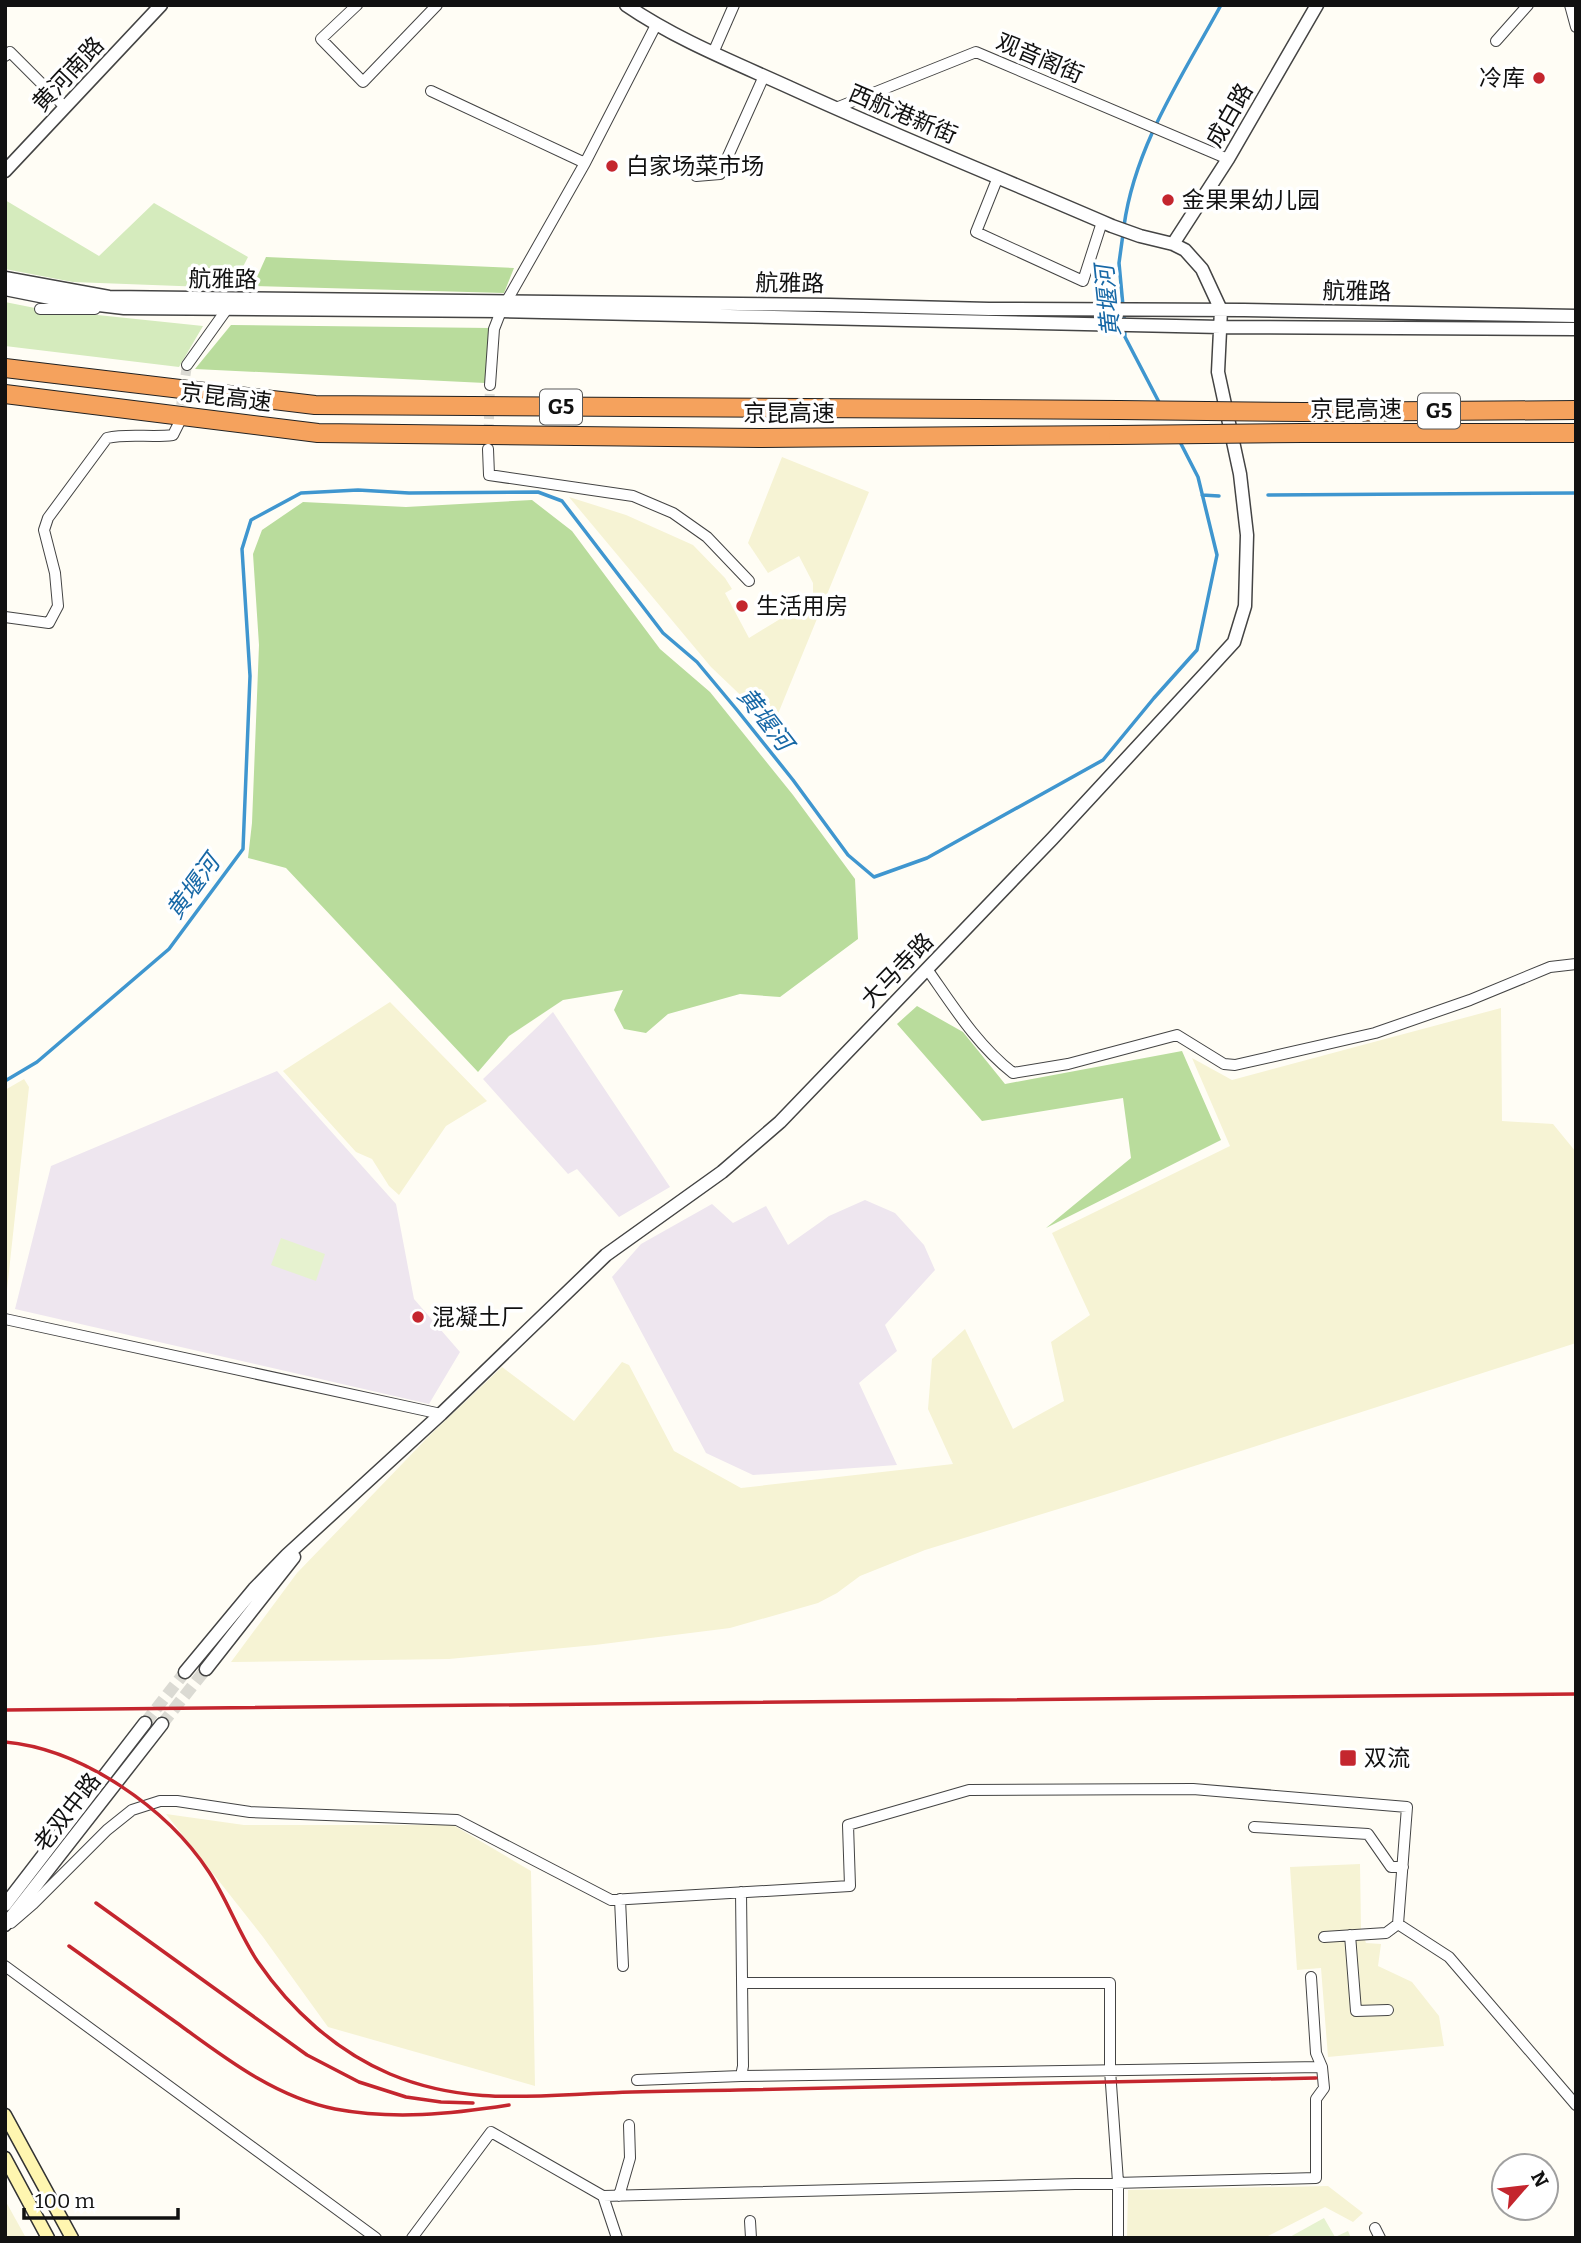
<svg xmlns="http://www.w3.org/2000/svg" width="1581" height="2243" font-family="Bitter,'Noto Sans SC',serif">
  <style>
    .industrial { fill: #eee6ef }
    .farmland { fill: #f6f3d4 }
    .green { fill: #d5ebbd }
    .forest { fill: #b9dc9c }
    .pitch { fill: #e6f2cf }
    .lines { fill: none; stroke-linecap: round; stroke-linejoin: round }
    .stream { stroke: #3f96cf; stroke-width: 3.5 }
    .minor-tunnel { stroke: #dbdad3; stroke-width: 10; stroke-dasharray: 10 5; stroke-linecap: butt }
    .tertiary-tunnel { stroke: #dbdad3; stroke-width: 12; stroke-dasharray: 12 6; stroke-linecap: butt }
    .minor-casing { stroke: #444; stroke-width: 12 }
    .tertiary-casing { stroke: #444; stroke-width: 15 }
    .secondary-casing { stroke: #333; stroke-width: 15 }
    .motorway-casing { stroke: #222; stroke-width: 20 }
    .minor { stroke: #fff; stroke-width: 10 }
    .tertiary { stroke: #fff; stroke-width: 12 }
    .secondary { stroke: #fff6b0; stroke-width: 12 }
    .motorway { stroke: #f5a25d; stroke-width: 18 }
    .rail { stroke: #c4262e; stroke-width: 3.5 }
    .motorway-bridge-casing { stroke: #222; stroke-width: 20; stroke-linecap: butt }
    .motorway-bridge { stroke: #f5a25d; stroke-width: 18 }
    .poi-dot { fill: #c4262e; stroke: #fff; stroke-width: 2.5 }
    .labels { text-anchor: middle; dominant-baseline: central; stroke-width: 7; stroke-linejoin: round; paint-order: stroke }
    .shield { fill: #fff; stroke: #585858; stroke-width: 2 }
    .shield-label { font-size: 21px; font-weight: bold; fill: #111 }
    .street-label { font-size: 23px; fill: #111; stroke: #fff }
    .poi-label { font-size: 23px; fill: #111; stroke: #fff; text-anchor: start }
    .water-label { font-size: 24px; font-style: italic; fill: #1768a6; stroke: #fff }
  </style>
  <rect width="100%" height="100%" fill="#fffdf5"/>
  <path class="industrial" d="M 553,1012 L 670,1187 L 619,1217 L 577,1169 L 568,1174 L 483,1079 Z
    M 277,1071 L 396,1204 L 414,1299 L 460,1352 L 429,1404 L 15,1309 L 51,1166 Z
    M 865,1200 L 895,1213 L 924,1245 L 935,1270 L 885,1325 L 897,1351 L 859,1383 L 897,1465 L 753,1475 L 706,1453 L 612,1277 L 641,1244 L 712,1204 L 733,1223 L 766,1206 L 788,1245 L 829,1216 Z"/>
  <path class="farmland" d="M 782,457 L 869,492 L 773,726 L 711,667 L 569,497 L 626,515 L 693,545 L 725,578 L 732,589 L 725,593 L 749,638 L 813,599 L 813,583 L 799,556 L 768,573 L 748,543 Z
    M 390,1002 L 487,1101 L 446,1126 L 399,1195 L 389,1186 L 372,1159 L 356,1152 L 283,1071 Z
    M 1501,1008 L 1502,1121 L 1553,1124 L 1576,1152 L 1576,1343 L 1104,1495 L 925,1550 L 860,1576 L 837,1593 L 818,1603 L 730,1628 L 595,1645 L 449,1659 L 231,1662 L 297,1573 L 430,1435 L 502,1367 L 574,1421 L 622,1362 L 629,1365 L 674,1451 L 741,1488 L 953,1464 L 928,1409 L 932,1359 L 965,1329 L 1013,1429 L 1064,1401 L 1051,1342 L 1090,1315 L 1052,1233 L 1230,1146 L 1192,1058 L 1232,1080 Z
    M 24,1079 L 29,1087 L 5,1308 L 5,1090 Z
    M 166,1814 L 244,1825 L 453,1825 L 531,1871 L 535,2086 L 328,2027 L 263,1937 Z
    M 1360,1864 L 1361,1929 L 1366,1943 L 1381,1944 L 1378,1966 L 1412,1982 L 1439,2016 L 1444,2046 L 1328,2057 L 1321,1968 L 1297,1970 L 1290,1867 Z
    M 1328,2186 L 1363,2213 L 1353,2222 L 1325,2207 L 1264,2238 L 1127,2238 L 1128,2190 Z
    M 5,2200 L 26,2238 L 5,2238 Z"/>
  <path class="green" d="M 5,200 L 99,256 L 154,203 L 248,257 L 232,288 L 73,282 L 5,269 Z
    M 5,302 L 40,309 L 203,326 L 179,367 L 5,346 Z"/>
  <path class="forest" d="M 266,257 L 514,268 L 504,293 L 253,286 Z
    M 231,325 L 490,328 L 485,383 L 195,369 Z
    M 532,500 L 572,531 L 660,649 L 710,692 L 793,795 L 855,879 L 858,939 L 780,997 L 740,994 L 668,1014 L 646,1033 L 624,1029 L 614,1010 L 623,990 L 563,1000 L 509,1036 L 478,1072 L 286,868 L 248,858 L 252,823 L 259,645 L 253,554 L 262,530 L 303,502 L 406,507 Z
    M 917,1006 L 963,1032 L 1005,1084 L 1182,1051 L 1221,1140 L 1046,1228 L 1131,1158 L 1123,1098 L 982,1121 L 897,1024 Z"/>
  <path class="pitch" d="M 281,1238 L 325,1254 L 316,1281 L 271,1265 Z
    M 1324,2218 L 1335,2237 L 1348,2231 L 1351,2238 L 1288,2238 Z"/>
  <g class="lines">
    <path class="stream" d="M 1124,226 C 1135,145 1183,75 1221,5
      M 1123,306 L 1119,263 L 1123,234
      M 1124,314 L 1125,337 L 1161,406
      M 1202,495 L 1219,496
      M 1268,495 L 1576,493
      M 5,1081 L 37,1062 L 169,949 L 243,849 L 250,676 L 242,549 L 251,520 L 301,493 L 358,490 L 409,493 L 538,492 L 562,501 L 663,633 L 697,662 L 737,710 L 793,780 L 848,855 L 874,877 L 927,858 L 1103,760 L 1154,698 L 1197,650 L 1217,555 L 1198,477 L 1179,440"/>
    <path class="minor-tunnel" d="M 179,420 L 187,365
      M 488,449 L 490,385"/>
    <path class="tertiary-tunnel" d="M 145,1723 L 185,1672
      M 162,1724 L 206,1669"/>
    <g class="minor-casing">
      <path id="minor" d="M 357,5 L 321,39 L 363,82 L 437,5
        M 1570,5 L 1576,27
        M 1496,41 L 1528,5
        M 713,53 L 734,5
        M 5,56 L 10,52 L 65,107
        M 431,91 L 585,163
        M 836,108 L 976,52 L 1228,159
        M 696,176 L 720,174 L 764,76
        M 998,177 L 976,232 L 1083,281 L 1102,222
        M 40,309 L 95,309
        M 187,365 L 227,309 L 222,309
        M 490,385 L 494,329 L 501,311 L 585,163 L 656,25
        M 488,449 L 489,475 L 633,496 L 673,513 L 707,537 L 749,581
        M 5,617 L 49,623 L 58,606 L 55,573 L 44,530 L 48,518 L 107,438 C 129,433 151,438 173,435 L 179,423
        M 927,969 C 953,1006 977,1045 1013,1073 L 1068,1064 L 1177,1035 L 1224,1064 L 1235,1065 L 1375,1033 L 1470,1000 L 1550,967 L 1576,964
        M 5,1319 L 441,1414
        M 1254,1827 L 1368,1834 L 1391,1867 L 1403,1867
        M 620,1899 L 623,1966
        M 11,1923 L 33,1904 L 107,1830 L 132,1810 L 160,1801 L 177,1801 L 250,1812 L 457,1820 L 611,1900 L 850,1886 L 848,1825 L 969,1790 L 1193,1789 L 1407,1807 L 1398,1924 L 1449,1957 L 1576,2105
        M 1350,1935 L 1356,2011 L 1388,2010
        M 1324,1937 L 1386,1933 L 1398,1924
        M 5,1966 L 376,2238
        M 742,1983 L 1110,1983 L 1110,2070 L 1118,2182 L 1118,2238
        M 741,2076 L 1322,2067
        M 637,2080 L 741,2076 L 743,2066 L 741,1892
        M 603,2196 L 617,2238
        M 619,2196 L 630,2158 L 629,2125
        M 750,2221 L 751,2238
        M 1375,2228 L 1380,2238
        M 412,2238 L 491,2132 L 603,2196 L 1316,2178 L 1316,2099 L 1324,2088 L 1322,2067 L 1316,2053 L 1311,1977"/>
    </g>
    <g class="tertiary-casing">
      <path id="tertiary" d="M 5,171 L 161,5
        M 1173,244 L 1228,159 L 1317,5
        M 5,278 L 109,297 L 830,305 L 989,309 L 1244,310 L 1576,316
        M 5,289 L 65,301 L 124,308 L 501,311 L 1221,327 L 1576,329
        M 206,1669 L 294,1557
        M 185,1672 L 254,1589 L 287,1555 L 441,1414 L 606,1255 L 722,1172 L 780,1122 L 1052,839 L 1212,666 L 1234,642 L 1245,606 L 1247,535 L 1240,474 L 1218,372 L 1221,310 L 1202,269 L 1185,250 L 1173,244 L 1140,236 L 1112,226 C 1006,180 898,137 793,89 C 736,63 677,40 626,5
        M 5,1905 L 145,1723
        M 5,1925 L 162,1724"/>
    </g>
    <g class="secondary-casing">
      <path id="secondary" d="M 5,2115 L 72,2238
        M 5,2158 L 48,2238"/>
    </g>
    <g class="motorway-casing">
      <path id="motorway" d="M 5,368 L 315,405 L 1119,410
        M 5,394 L 318,433 L 759,438 L 1118,435
        M 1303,412 L 1576,410
        M 1303,433 L 1576,433"/>
    </g>
    <use href="#minor" class="minor"/>
    <use href="#tertiary" class="tertiary"/>
    <use href="#secondary" class="secondary"/>
    <use href="#motorway" class="motorway"/>
    <path class="rail" d="M 5,1710 L 1576,1694
      M 5,1742 C 82,1749 167,1808 209,1872 C 228,1901 239,1934 258,1962 C 291,2010 336,2051 390,2074 C 464,2105 530,2096 606,2093 C 650,2091 694,2091 738,2090 C 931,2085 1123,2082 1316,2078
      M 96,1903 L 307,2055 L 359,2082 L 406,2097 L 441,2102 L 473,2103
      M 69,1946 C 105,1972 141,1997 177,2023 C 225,2058 275,2097 335,2109 C 394,2120 451,2114 509,2105"/>
    <g class="motorway-bridge-casing">
      <path id="motorway-bridge" d="M 1119,410 L 1303,412
        M 1118,435 L 1303,433"/>
    </g>
    <use href="#motorway-bridge" class="motorway-bridge"/>
  </g>
  <g class="poi-dot">
    <circle cx="1539" cy="78" r="7"/>
    <circle cx="612" cy="166" r="7"/>
    <circle cx="1168" cy="200" r="7"/>
    <circle cx="742" cy="606" r="7"/>
    <circle cx="418" cy="1317" r="7"/>
    <rect x="1339" y="1749" width="18" height="18" rx="3.5"/>
  </g>
  <g class="labels">
    <g class="shield">
      <rect x="540" y="389.5" width="42" height="35" rx="5"/>
      <rect x="1418" y="393.5" width="42" height="35" rx="5"/>
    </g>
    <g class="shield-label">
      <text x="561" y="407">G5</text>
      <text x="1439" y="411">G5</text>
    </g>
    <g class="street-label">
      <text transform="translate(1040 58) rotate(23)">观音阁街</text>
      <text transform="translate(68 74) rotate(-47)">黄河南路</text>
      <text transform="translate(903 114) rotate(23)">西航港新街</text>
      <text transform="translate(1229 115) rotate(-60)">成白路</text>
      <text transform="translate(223 279) rotate(1)">航雅路</text>
      <text transform="translate(790 283) rotate(1)">航雅路</text>
      <text transform="translate(1357 291) rotate(1)">航雅路</text>
      <text transform="translate(226 397) rotate(7)">京昆高速</text>
      <text x="1356" y="409">京昆高速</text>
      <text x="789" y="413">京昆高速</text>
      <text transform="translate(897 970) rotate(-46)">大马寺路</text>
      <text transform="translate(67 1812) rotate(-52)">老双中路</text>
    </g>
    <g class="poi-label">
      <text x="1525" y="78" text-anchor="end">冷库</text>
      <text x="626" y="166">白家场菜市场</text>
      <text x="1182" y="200">金果果幼儿园</text>
      <text x="756" y="606">生活用房</text>
      <text x="432" y="1317">混凝土厂</text>
      <text x="1364" y="1758">双流</text>
    </g>
    <g class="water-label">
      <text transform="translate(1108 301) rotate(-96)">黄堰河</text>
      <text transform="translate(765 719) rotate(52)">黄堰河</text>
      <text transform="translate(193 887) rotate(-54)">黄堰河</text>
    </g>
  </g>
  <rect width="1581" height="2243" fill="none" stroke="#111111" stroke-width="14"/>
  <g transform="translate(1525 2187) rotate(62)"><circle r="33" fill="#ffffff" stroke="#a0a0a0" stroke-width="2"/>
  <path d="M0-5L12 26L0 18L-12 26Z" fill="#c4262e"/>
  <text y="-10" font-size="19" font-weight="bold" text-anchor="middle" fill="#111111">N</text>
  </g>
  <path d="M24 2208v10h154v-10" fill="none" stroke="#111111" stroke-width="3.5"/>
  <text x="35" y="2208" font-size="21" fill="#111111" stroke="#ffffff" stroke-width="5" paint-order="stroke">100 m</text>
</svg>
